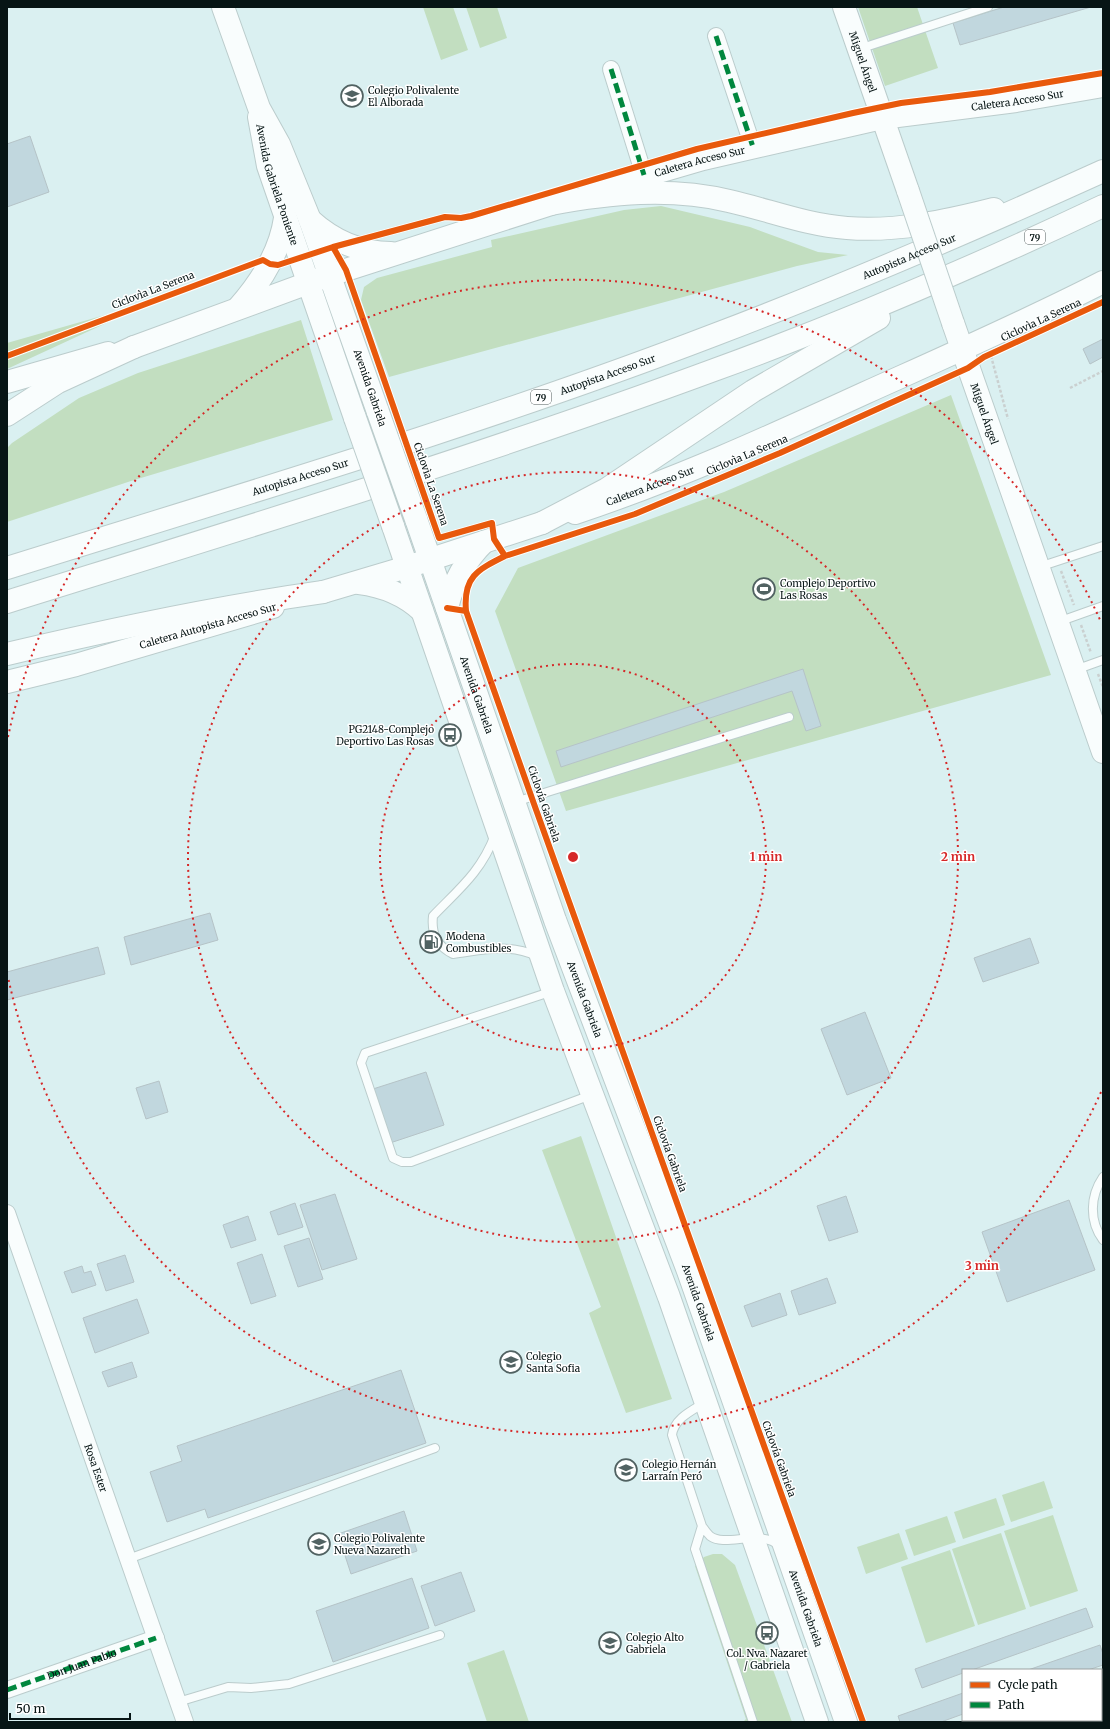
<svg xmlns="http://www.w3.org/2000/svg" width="1110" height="1729" font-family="Merriweather,serif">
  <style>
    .green { fill: #c2dec0 }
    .building { fill: #c1d7de; stroke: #b5c3c7 }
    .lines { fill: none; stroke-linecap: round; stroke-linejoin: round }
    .lane-casing { stroke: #bcc; stroke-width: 10 }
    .street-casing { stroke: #bcc; stroke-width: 18 }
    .secondary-casing { stroke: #bcc; stroke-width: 24 }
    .primary-casing { stroke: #bcc; stroke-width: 24 }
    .highway-casing { stroke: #bcc; stroke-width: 24 }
    .path { stroke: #cad0d0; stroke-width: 2.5; stroke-dasharray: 3 2; stroke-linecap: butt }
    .lane { stroke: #f9fdfd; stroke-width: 8 }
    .street { stroke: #f9fdfd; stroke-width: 16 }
    .secondary { stroke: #f9fdfd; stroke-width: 22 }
    .primary { stroke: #f9fdfd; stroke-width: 22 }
    .highway { stroke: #f9fdfd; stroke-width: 22 }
    .secondary-bridge-casing { stroke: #bcc; stroke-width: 24; stroke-linecap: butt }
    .primary-bridge-casing { stroke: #bcc; stroke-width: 24; stroke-linecap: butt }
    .secondary-bridge { stroke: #f9fdfd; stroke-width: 22 }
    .primary-bridge { stroke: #f9fdfd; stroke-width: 22 }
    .quiet { stroke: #00873e; stroke-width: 5; stroke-dasharray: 10 5; stroke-linecap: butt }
    .cycleway-casing { stroke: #fff; stroke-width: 8 }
    .cycleway { stroke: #e8590c; stroke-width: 6 }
    .ring { fill: none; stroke: #d62828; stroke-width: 2; stroke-dasharray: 2 4 }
    .labels { text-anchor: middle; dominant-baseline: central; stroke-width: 3; stroke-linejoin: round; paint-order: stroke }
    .shield { fill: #fff; stroke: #515b5b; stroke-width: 1 }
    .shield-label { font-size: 9px; font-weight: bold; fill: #071515 }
    .street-label { font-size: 10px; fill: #071515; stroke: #fff }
    .poi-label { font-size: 10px; fill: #071515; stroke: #fff; text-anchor: start }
    .centre { fill: #d62828; stroke: #fff; stroke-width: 2 }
    .ring-label { font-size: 12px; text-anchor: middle; font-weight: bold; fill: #d62828; stroke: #fff; stroke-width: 3; stroke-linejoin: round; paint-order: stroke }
  </style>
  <rect width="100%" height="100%" fill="#daf0f1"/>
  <path class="green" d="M 423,7 L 453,7 L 468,50 L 441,60 Z
    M 466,7 L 497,7 L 507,38 L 480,48 Z
    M 858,7 L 917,7 L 938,68 L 885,86 Z
    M 661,206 L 750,227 L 818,252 L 848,255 L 797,266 L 389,377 L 361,300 L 364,287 L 377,278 L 492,247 L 491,240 L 624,210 Z
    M 154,301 L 7,369 L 7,343 Z
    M 301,320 L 333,420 L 131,481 L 7,522 L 7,448 L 12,443 L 79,398 L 138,373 Z
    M 951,395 L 1051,675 L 566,811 L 495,611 L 518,568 L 724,492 Z
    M 581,1136 L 672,1399 L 626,1413 L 589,1313 L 601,1307 L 542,1150 Z
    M 1044,1481 L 1053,1508 L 1011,1522 L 1002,1495 Z
    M 996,1498 L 1005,1525 L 963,1539 L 954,1512 Z
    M 1053,1515 L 1078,1591 L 1030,1607 L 1004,1531 Z
    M 947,1516 L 956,1542 L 914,1556 L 905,1530 Z
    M 899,1533 L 908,1559 L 866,1574 L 857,1547 Z
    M 1001,1533 L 1026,1609 L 978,1625 L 952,1549 Z
    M 950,1550 L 975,1626 L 926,1643 L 901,1567 Z
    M 713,1554 L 722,1554 L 735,1565 L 792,1722 L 743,1722 L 746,1719 L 695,1566 L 704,1557 Z
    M 504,1650 L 529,1722 L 487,1722 L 467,1663 Z"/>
  <path class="building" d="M 1004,7 L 1091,7 L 960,45 L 953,23 Z
    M 30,136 L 49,192 L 7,207 L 7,144 Z
    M 1103,339 L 1103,357 L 1090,364 L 1083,349 Z
    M 803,669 L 821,726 L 806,731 L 792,691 L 561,767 L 556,751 Z
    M 210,913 L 218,940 L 131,965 L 124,937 Z
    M 1030,938 L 1039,963 L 983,982 L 974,958 Z
    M 98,947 L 105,974 L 7,1000 L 7,972 Z
    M 865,1012 L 891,1078 L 847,1095 L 821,1029 Z
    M 426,1072 L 444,1125 L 390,1143 L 373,1089 Z
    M 159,1081 L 168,1112 L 146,1119 L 136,1088 Z
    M 335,1194 L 357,1259 L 322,1270 L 300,1205 Z
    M 846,1196 L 858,1232 L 829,1241 L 817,1206 Z
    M 1069,1200 L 1095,1270 L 1007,1302 L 982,1232 Z
    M 295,1203 L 303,1227 L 278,1235 L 270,1212 Z
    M 248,1216 L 256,1240 L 231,1248 L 223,1225 Z
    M 309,1238 L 323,1279 L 298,1287 L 284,1246 Z
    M 262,1254 L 276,1296 L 251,1304 L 237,1263 Z
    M 125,1255 L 134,1282 L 106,1291 L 97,1264 Z
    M 82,1266 L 84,1273 L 91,1271 L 96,1285 L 72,1293 L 64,1272 Z
    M 827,1278 L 836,1303 L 799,1315 L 791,1291 Z
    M 780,1293 L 787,1315 L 752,1327 L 744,1306 Z
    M 137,1299 L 149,1333 L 95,1353 L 83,1318 Z
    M 132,1362 L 137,1377 L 108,1387 L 102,1372 Z
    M 401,1370 L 426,1443 L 208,1518 L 205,1509 L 167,1522 L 150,1472 L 182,1461 L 177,1446 Z
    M 404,1511 L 417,1551 L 351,1574 L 338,1534 Z
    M 461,1572 L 475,1611 L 435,1626 L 421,1586 Z
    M 412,1578 L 429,1628 L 333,1662 L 316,1611 Z
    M 1086,1608 L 1093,1627 L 972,1670 L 963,1670 L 963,1673 L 922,1688 L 915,1669 Z
    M 1100,1645 L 1103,1654 L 1103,1665 L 1088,1670 L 1028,1670 Z
    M 1101,1681 L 1103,1681 L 1103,1702 L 1101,1703 Z
    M 963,1693 L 963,1714 L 941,1722 L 900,1722 L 898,1716 Z
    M 992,1720 L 1052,1720 L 1047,1722 L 987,1722 Z"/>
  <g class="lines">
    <g class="lane-casing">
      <path id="lane" d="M 859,49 L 988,7
        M 1039,567 L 1103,546
        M 1058,622 L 1103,606
        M 1075,670 L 1103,660
        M 515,802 L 789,717
        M 495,835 C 481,872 459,889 433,916 C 431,934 437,946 453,954 C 484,950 507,943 537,956
        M 553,991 L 365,1053 L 361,1063 L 393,1158 L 402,1162 L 411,1162 L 591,1095
        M 1103,1177 C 1090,1196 1089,1221 1103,1240
        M 704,1403 C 691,1411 674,1419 672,1435 L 702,1526 C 704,1529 707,1533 710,1536 C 726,1548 759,1528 780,1546
        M 702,1526 L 695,1549 L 753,1722
        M 128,1559 L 435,1448
        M 178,1702 L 228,1687 L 251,1688 L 289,1684 L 440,1635"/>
    </g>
    <g class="street-casing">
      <g id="street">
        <path d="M 716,36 L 753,147"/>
        <path d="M 611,69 L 644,175"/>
        <path id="s1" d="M 7,1213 L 185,1722"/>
        <path id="s2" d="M 7,1690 L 156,1638"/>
      </g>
    </g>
    <g class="secondary-casing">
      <g id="secondary">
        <path id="s3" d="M 844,7 L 908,191"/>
        <path id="s4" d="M 590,192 L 703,159 L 882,118 L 1016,101 L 1103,86"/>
        <path id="s5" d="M 953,323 L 1103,752"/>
        <path d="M 7,382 L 108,353"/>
        <path id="s6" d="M 575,513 C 675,480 769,437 865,393 C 945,357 1025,322 1103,282"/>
        <path d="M 7,682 L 76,665 L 273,607"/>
      </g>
    </g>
    <g class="primary-casing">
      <g id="primary">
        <path d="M 223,7 L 259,108 L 279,144 L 310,220 L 378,412"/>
        <path id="s7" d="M 259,117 L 268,166 L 355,418"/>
        <path d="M 310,220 C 332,240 360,253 391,253"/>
        <path d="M 238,308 C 261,282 280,253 285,218"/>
        <path d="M 134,347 L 330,275 L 551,204"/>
        <path id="s8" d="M 416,519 L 555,920 L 688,1271 L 846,1722"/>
        <path d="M 393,526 L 553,991 L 669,1297 L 817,1722"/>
        <path d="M 359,583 C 383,586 404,594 422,611"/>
        <path d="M 323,592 L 407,567 L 542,523"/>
        <path d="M 447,608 C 453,582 465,561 484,542"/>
      </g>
    </g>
    <g class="highway-casing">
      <g id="highway">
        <path d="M 551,204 C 610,193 670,187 729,201 C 769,210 806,225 847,228 C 896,232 947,221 994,209"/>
        <path d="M 7,415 L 58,382 L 134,347"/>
        <path d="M 542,523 L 607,489 L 753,391 L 879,318"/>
        <path id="s9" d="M 7,568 C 244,494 482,424 714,335 C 846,285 975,229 1103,171"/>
        <path d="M 7,602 C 244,528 481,456 714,370 C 846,322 976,266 1103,206"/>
        <path d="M 7,654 C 112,629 216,607 323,592"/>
      </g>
    </g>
    <path class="path" d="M 991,356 L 1008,419
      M 1070,388 L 1103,371
      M 1061,571 L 1074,605
      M 1081,625 L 1091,653
      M 1098,674 L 1103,687"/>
    <use href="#lane" class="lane"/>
    <use href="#street" class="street"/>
    <use href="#secondary" class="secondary"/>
    <use href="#primary" class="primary"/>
    <use href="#highway" class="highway"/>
    <g class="secondary-bridge-casing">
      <path id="secondary-bridge" d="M 908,191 L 953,323"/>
    </g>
    <g class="primary-bridge-casing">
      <path id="primary-bridge" d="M 378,412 L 416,519
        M 355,418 L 393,526"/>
    </g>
    <use href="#secondary-bridge" class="secondary-bridge"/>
    <use href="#primary-bridge" class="primary-bridge"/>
    <path class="quiet" d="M 716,36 L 753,147
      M 611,69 L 644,175
      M 7,1690 L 156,1638"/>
    <g class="cycleway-casing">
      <path id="cycleway" d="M 333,247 L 445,217 L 461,218 L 471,216 L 697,149 L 853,113 L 901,103 L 990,92 L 1103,73
        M 7,356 L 263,260 L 270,264 L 278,265 L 333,247 L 346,270 L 439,538 L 492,523 L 494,539 L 505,556 L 635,514 L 780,453 L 968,368 L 984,357 L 1103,302
        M 447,608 L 466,611 L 534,804 L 863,1722
        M 466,611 C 463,577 477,570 505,556"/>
    </g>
    <use href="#cycleway" class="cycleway"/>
  </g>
  <g class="ring">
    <circle cx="573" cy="857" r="193"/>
    <circle cx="573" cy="857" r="385"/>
    <path d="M1101 1092A578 578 0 0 1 8 977M8 737A578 578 0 0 1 1101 622"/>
  </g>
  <defs>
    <g id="school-ring" transform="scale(1.15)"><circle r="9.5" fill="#fff" stroke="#516262" stroke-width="1.5"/><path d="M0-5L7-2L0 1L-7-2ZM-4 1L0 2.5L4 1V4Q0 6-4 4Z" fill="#516262"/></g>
    <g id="stadium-ring" transform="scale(1.15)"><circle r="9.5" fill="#fff" stroke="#516262" stroke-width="1.5"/><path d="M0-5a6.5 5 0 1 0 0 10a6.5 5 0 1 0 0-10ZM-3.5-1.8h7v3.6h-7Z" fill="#516262"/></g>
    <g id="bus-ring" transform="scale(1.15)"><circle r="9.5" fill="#fff" stroke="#516262" stroke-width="1.5"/><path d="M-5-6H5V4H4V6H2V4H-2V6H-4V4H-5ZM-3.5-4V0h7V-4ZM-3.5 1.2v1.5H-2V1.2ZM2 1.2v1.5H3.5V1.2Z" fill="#516262"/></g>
    <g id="fuel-ring" transform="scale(1.15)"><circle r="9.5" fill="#fff" stroke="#516262" stroke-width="1.5"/><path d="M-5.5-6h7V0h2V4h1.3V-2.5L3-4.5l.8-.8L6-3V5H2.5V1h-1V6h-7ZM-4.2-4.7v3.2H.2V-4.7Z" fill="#516262"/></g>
  </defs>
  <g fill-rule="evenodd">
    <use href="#school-ring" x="352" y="96"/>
    <use href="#stadium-ring" x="764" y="589"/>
    <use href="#bus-ring" x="450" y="735"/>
    <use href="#fuel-ring" x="431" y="942"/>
    <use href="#school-ring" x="511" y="1362"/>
    <use href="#school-ring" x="626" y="1470"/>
    <use href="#school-ring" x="319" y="1544"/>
    <use href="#bus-ring" x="767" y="1633"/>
    <use href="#school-ring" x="610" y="1643"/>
  </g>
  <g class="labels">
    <g class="shield">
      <rect x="1025" y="230" width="20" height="14" rx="3"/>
      <rect x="531" y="390" width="20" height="14" rx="3"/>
    </g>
    <g class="shield-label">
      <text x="1035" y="237">79</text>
      <text x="541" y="397">79</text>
    </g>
    <g class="street-label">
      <text stroke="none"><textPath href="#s3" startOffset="58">Miguel Ángel</textPath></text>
      <text stroke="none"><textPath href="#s4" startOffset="438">Caletera Acceso Sur</textPath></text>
      <text stroke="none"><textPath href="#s4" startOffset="114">Caletera Acceso Sur</textPath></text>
      <text stroke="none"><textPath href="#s7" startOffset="70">Avenida Gabriela Poniente</textPath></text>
      <text stroke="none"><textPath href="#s9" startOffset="955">Autopista Acceso Sur</textPath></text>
      <text transform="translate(153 290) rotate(-21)">Ciclovìa La Serena</text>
      <text transform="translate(1041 320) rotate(-25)">Ciclovìa La Serena</text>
      <text stroke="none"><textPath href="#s9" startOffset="631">Autopista Acceso Sur</textPath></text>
      <text transform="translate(370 388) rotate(71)">Avenida Gabriela</text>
      <text stroke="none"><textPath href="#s5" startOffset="96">Miguel Ángel</textPath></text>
      <text transform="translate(747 455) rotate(-23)">Ciclovìa La Serena</text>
      <text stroke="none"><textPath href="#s9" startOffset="307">Autopista Acceso Sur</textPath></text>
      <text transform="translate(431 484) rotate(71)">Ciclovìa La Serena</text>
      <text stroke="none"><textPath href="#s6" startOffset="80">Caletera Acceso Sur</textPath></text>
      <text transform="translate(208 626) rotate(-16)">Caletera Autopista Acceso Sur</text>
      <text stroke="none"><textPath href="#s8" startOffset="186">Avenida Gabriela</textPath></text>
      <text transform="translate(544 804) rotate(71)">Ciclovía Gabriela</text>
      <text stroke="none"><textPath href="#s8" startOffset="509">Avenida Gabriela</textPath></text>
      <text transform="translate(670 1154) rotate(70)">Ciclovía Gabriela</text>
      <text stroke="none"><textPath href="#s8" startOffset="833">Avenida Gabriela</textPath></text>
      <text transform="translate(779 1459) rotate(70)">Ciclovía Gabriela</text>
      <text stroke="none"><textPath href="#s1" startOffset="270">Rosa Ester</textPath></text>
      <text stroke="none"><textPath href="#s8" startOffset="1157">Avenida Gabriela</textPath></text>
      <text stroke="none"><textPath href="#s2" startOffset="79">Don Juan Pablo</textPath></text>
    </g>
    <g class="poi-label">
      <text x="368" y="90">Colegio Polivalente<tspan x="368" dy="12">El Alborada</tspan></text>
      <text x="780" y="583">Complejo Deportivo<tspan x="780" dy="12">Las Rosas</tspan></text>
      <text x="434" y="729" text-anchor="end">PG2148-Complejo<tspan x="434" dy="12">Deportivo Las Rosas</tspan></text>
      <text x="446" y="936">Modena<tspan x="446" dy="12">Combustibles</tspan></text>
      <text x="526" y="1356">Colegio<tspan x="526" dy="12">Santa Sofia</tspan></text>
      <text x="642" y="1464">Colegio Hernán<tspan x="642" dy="12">Larraín Peró</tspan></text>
      <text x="334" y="1538">Colegio Polivalente<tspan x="334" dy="12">Nueva Nazareth</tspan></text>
      <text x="626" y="1637">Colegio Alto<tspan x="626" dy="12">Gabriela</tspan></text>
      <text x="767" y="1653" text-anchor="middle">Col. Nva. Nazaret<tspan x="767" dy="12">/ Gabriela</tspan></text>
    </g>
  </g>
  <circle cx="573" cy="857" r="6" class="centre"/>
  <g class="ring-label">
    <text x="766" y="861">1 min</text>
    <text x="958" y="861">2 min</text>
    <text x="982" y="1270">3 min</text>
  </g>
  <rect width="1110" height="1729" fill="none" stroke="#071515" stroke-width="16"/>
  <rect x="962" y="1669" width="140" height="52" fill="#ffffff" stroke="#9ca1a1"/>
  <rect x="970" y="1682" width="20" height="6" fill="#e8590c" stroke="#9ca1a1"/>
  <text x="998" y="1689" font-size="12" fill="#071515">Cycle path</text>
  <rect x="970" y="1702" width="20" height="6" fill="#00873e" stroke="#9ca1a1"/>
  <text x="998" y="1709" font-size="12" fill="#071515">Path</text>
  <path d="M10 1713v6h120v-6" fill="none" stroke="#071515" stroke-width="2"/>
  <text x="16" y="1713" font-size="12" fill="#071515" stroke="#ffffff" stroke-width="3" paint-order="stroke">50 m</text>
</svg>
